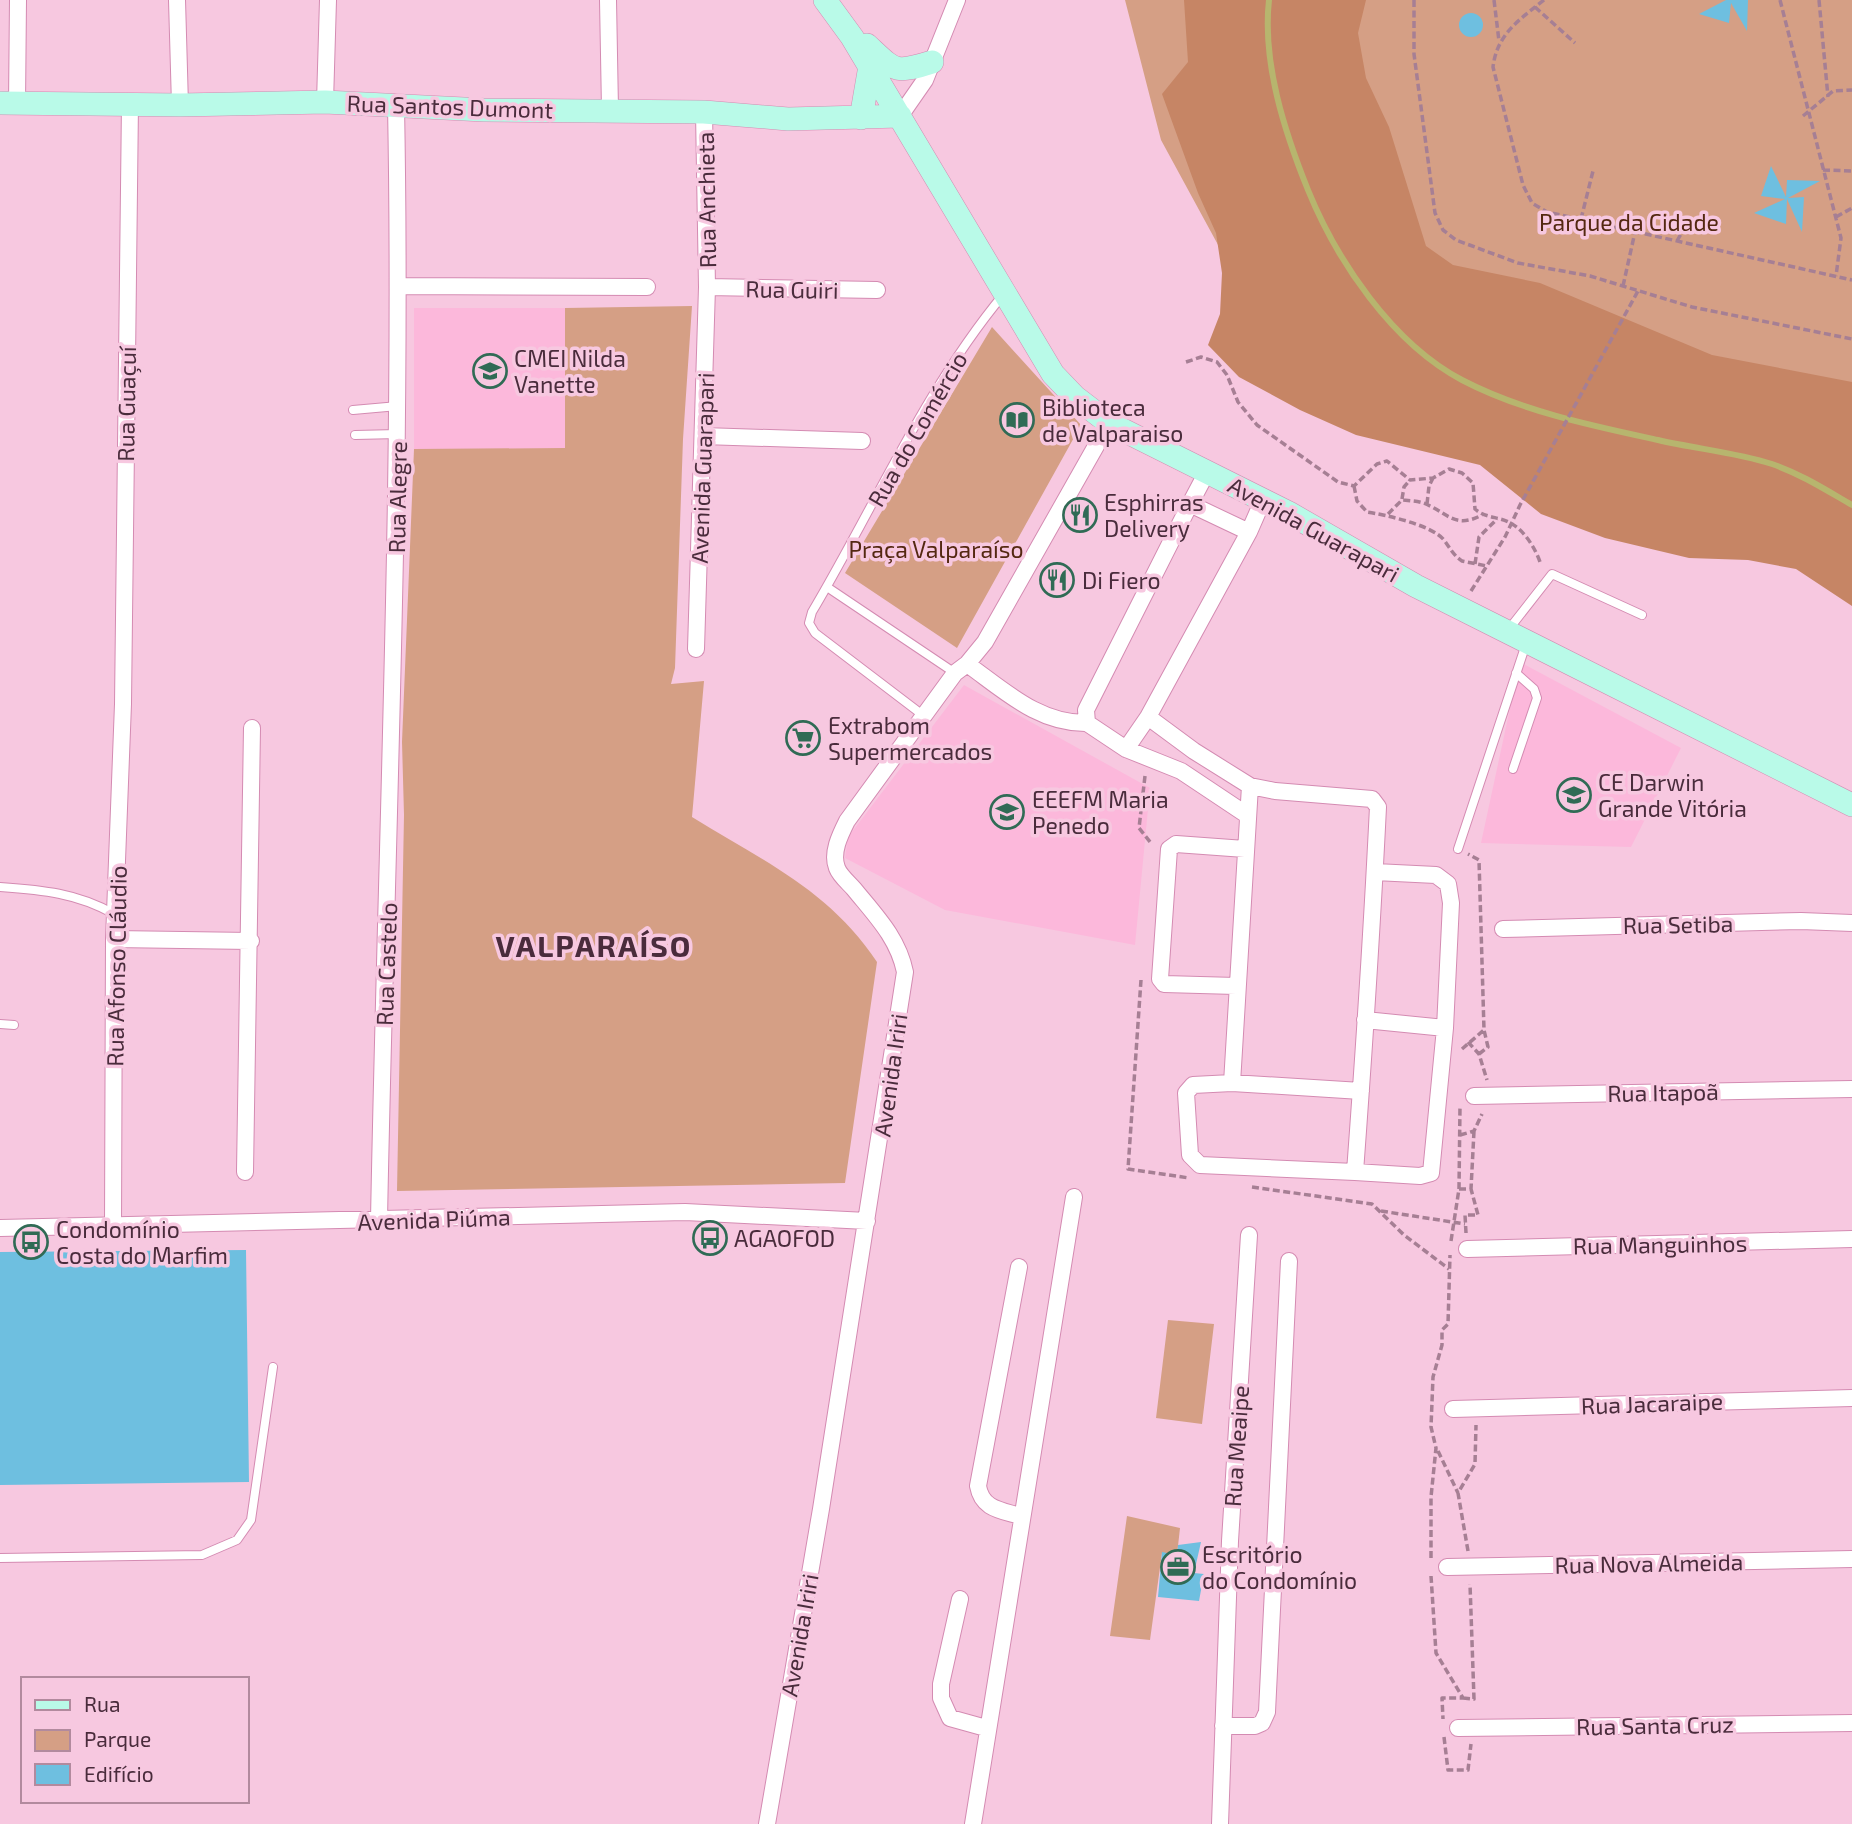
<svg xmlns="http://www.w3.org/2000/svg" width="1852" height="1824" font-family="'Exo 2',sans-serif">
  <style>
    .built { fill: #fcb8db }
    .green { fill: #d59f85 }
    .forest { fill: #c68565 }
    .lines { fill: none; stroke-linecap: round; stroke-linejoin: round }
    .stream { stroke: #b7b56e; stroke-width: 6 }
    .building { fill: #6ebfe0 }
    .lane-casing { stroke: #d48bb2; stroke-width: 10 }
    .street-casing { stroke: #d48bb2; stroke-width: 18 }
    .secondary-casing { stroke: #d48bb2; stroke-width: 24 }
    .path { stroke: #a67f94; stroke-width: 3.5; stroke-dasharray: 7 3.5; stroke-linecap: butt }
    .lane { stroke: #fff; stroke-width: 8 }
    .street { stroke: #fff; stroke-width: 16 }
    .secondary { stroke: #b9fae8; stroke-width: 23 }
    .labels { text-anchor: middle; dominant-baseline: central; stroke-width: 7; stroke-linejoin: round; paint-order: stroke }
    .street-label { font-size: 23px; fill: #4a2c3c; stroke: #f7c8e0 }
    .park-label { font-size: 23px; fill: #542811; stroke: #f7c8e0 }
    .poi-label { font-size: 23px; fill: #4a2c3c; stroke: #f7c8e0; text-anchor: start }
    .district-label { font-size: 30px; font-weight: bold; letter-spacing: 2px; fill: #4a2c3c; stroke: #f7c8e0 }
  </style>
  <rect width="100%" height="100%" fill="#f7c8e0"/>
  <path class="built" d="M 414,308 L 565,308 L 565,449 L 414,449 Z
    M 1520,662 L 1681,748 L 1631,847 L 1481,843 Z
    M 964,685 L 1150,788 L 1135,945 L 945,910 L 845,858 L 848,837 Z"/>
  <path class="green" d="M 1125,0 L 1852,0 L 1852,594 L 1223,254 L 1161,140 Z
    M 692,306 L 683,439 L 675,668 L 671,684 L 704,681 L 692,817 C 763,861 829,890 877,962 L 845,1183 L 397,1191 L 404,815 L 402,742 L 414,449 L 565,448 L 565,308 Z
    M 992,327 L 1081,425 L 957,648 L 845,573 Z
    M 1168,1320 L 1214,1324 L 1202,1424 L 1156,1418 Z
    M 1127,1516 L 1180,1528 L 1177,1555 L 1162,1553 L 1150,1640 L 1110,1636 Z"/>
  <path class="forest" d="M 1184,0 L 1366,0 L 1358,33 L 1366,78 L 1389,127 L 1426,246 L 1453,265 L 1540,283 L 1712,355 L 1852,382 L 1852,606 L 1796,569 L 1748,560 L 1689,558 L 1605,538 L 1541,514 L 1480,465 L 1356,435 L 1300,410 L 1239,377 L 1208,345 L 1220,314 L 1222,273 L 1216,233 L 1198,193 L 1162,94 L 1188,62 Z"/>
  <g class="lines">
    <path class="stream" d="M 1269,0 C 1262,63 1285,133 1308,190 C 1337,261 1392,343 1462,380 C 1521,411 1593,426 1658,440 C 1696,449 1735,452 1772,464 C 1801,474 1826,490 1852,505"/>
  </g>
  <path class="building" d="M 1726,0 L 1748,0 L 1747,31 L 1731,3 L 1729,23 L 1699,14 Z
    M1459 25a12 12 0 1 1 24 0a12 12 0 1 1-24 0Z
    M 1771,166 L 1786,197 L 1787,180 L 1820,181 L 1788,198 L 1804,197 L 1802,232 L 1787,199 L 1786,224 L 1754,213 L 1785,199 L 1761,196 Z
    M 246,1250 L 249,1482 L 0,1485 L 0,1252 Z
    M 1201,1542 L 1194,1573 L 1204,1574 L 1199,1601 L 1158,1597 L 1162,1552 L 1177,1555 L 1178,1545 Z"/>
  <g class="lines">
    <g class="lane-casing">
      <path id="lane" d="M 353,410 L 398,406
        M 355,435 L 398,434
        M 827,587 L 955,673
        M 1509,629 L 1552,574 L 1642,615
        M 924,716 L 815,633 L 809,623 L 812,612 C 875,506 925,389 1003,295
        M 1513,769 L 1537,698 L 1534,689 L 1516,673
        M 1458,849 L 1526,644
        M 0,887 C 42,890 77,893 114,914
        M 0,1024 L 14,1025
        M 0,1558 L 202,1555 L 237,1540 L 251,1520 L 273,1367"/>
    </g>
    <g class="street-casing">
      <path id="street" d="M 177,0 L 180,105
        M 608,0 L 610,109
        M 325,102 L 328,0
        M 17,104 L 18,0
        M 900,116 L 925,80 L 957,0
        M 399,286 L 647,287
        M 707,287 L 877,290
        M 703,436 L 862,441
        M 1190,504 L 1208,470
        M 1249,532 L 1263,500
        M 696,649 L 707,287 L 704,112
        M 967,664 C 1005,691 1039,724 1087,723
        M 1148,717 L 1194,751 L 1250,786 L 1232,1083
        M 1126,749 L 1148,717 L 1249,532 L 1190,504 L 1086,710 L 1087,723 L 1126,749 L 1181,771 L 1247,815
        M 1250,786 L 1275,791 L 1372,799 L 1378,807 C 1372,929 1364,1050 1355,1172 L 1200,1165 L 1190,1155 L 1186,1093 L 1193,1085 L 1232,1083 L 1361,1091
        M 1503,929 L 1801,921 L 1852,923
        M 114,939 L 251,941
        M 1236,986 L 1164,984 L 1160,979 L 1169,849 L 1176,844 L 1245,849
        M 1365,1020 L 1445,1028
        M 1474,1096 L 1852,1089
        M 245,1172 L 252,728
        M 1355,1172 L 1420,1176 L 1431,1173 L 1445,1028 L 1451,903 L 1448,884 L 1436,875 L 1375,872
        M 379,1220 C 386,848 403,477 396,105
        M 113,1227 L 114,939 L 123,704 L 130,103
        M 0,1228 L 685,1212 L 867,1221
        M 1467,1249 L 1852,1239
        M 1019,1267 L 978,1486 C 982,1509 1000,1510 1020,1516
        M 1453,1409 L 1852,1398
        M 1447,1567 L 1852,1559
        M 960,1599 L 941,1684 L 941,1698 L 950,1718 L 986,1728
        M 1223,1726 L 1255,1726 L 1262,1723 L 1267,1712 L 1289,1261
        M 1458,1728 L 1852,1723
        M 767,1824 L 821,1509 L 905,972 C 898,938 876,916 854,889 C 849,883 840,876 837,868 C 831,853 840,835 847,821 L 955,673 L 967,664 L 985,642 L 1109,423
        M 973,1824 L 1074,1197
        M 1220,1824 L 1230,1541 L 1249,1235"/>
    </g>
    <g class="secondary-casing">
      <path id="secondary" d="M 825,0 L 852,37 L 1053,374 L 1075,397 L 1109,423 L 1289,513 L 1416,586 L 1852,805
        M 867,45 C 895,71 894,74 932,62
        M 0,103 L 180,105 L 325,102 L 484,110 L 704,112 L 788,119 L 900,116
        M 861,118 L 870,66"/>
    </g>
    <path class="path" d="M 1414,0 L 1414,54 L 1435,213 L 1443,230 L 1456,240 L 1518,263 L 1590,276 L 1692,307 L 1852,339
      M 1494,0 L 1499,41
      M 1544,0 C 1519,20 1497,34 1493,67 L 1523,185 L 1532,203 L 1547,212 L 1852,280
      M 1780,0 L 1841,238 L 1836,276
      M 1819,0 L 1828,97
      M 1535,7 L 1575,43
      M 1803,116 L 1833,91 L 1852,90
      M 1823,170 L 1852,171
      M 1836,217 L 1852,208
      M 1581,219 L 1593,171
      M 1677,241 L 1681,234
      M 1623,286 L 1635,232
      M 1186,362 L 1201,357 L 1217,362 L 1227,375 L 1238,402 L 1257,425 L 1338,482 L 1354,486 L 1377,464 L 1387,461 L 1410,480 L 1433,478 L 1449,469 L 1462,473 L 1473,483 L 1475,509 C 1486,519 1500,516 1512,524 C 1525,531 1537,551 1541,565
      M 1354,486 L 1357,501 L 1367,512 C 1386,515 1432,525 1444,540 C 1450,548 1453,555 1462,561 L 1487,566
      M 1402,499 L 1404,487 L 1410,480
      M 1427,504 L 1429,486 L 1433,478
      M 1388,514 L 1402,500 C 1412,501 1422,501 1430,506 C 1450,516 1457,528 1482,515
      M 1475,564 L 1479,537 L 1497,519
      M 1471,591 L 1505,537 L 1520,505 L 1638,291
      M 1145,776 L 1139,828 L 1151,843
      M 1141,980 L 1128,1169 L 1189,1178
      M 1468,1042 L 1479,1054 L 1487,1080
      M 1462,1049 L 1484,1030 L 1479,860 L 1468,854
      M 1479,1054 L 1488,1047 L 1484,1030
      M 1460,1135 L 1474,1131 L 1482,1114
      M 1252,1187 L 1372,1204 L 1404,1235 L 1449,1269
      M 1459,1189 L 1471,1189 L 1474,1131
      M 1381,1211 L 1465,1224
      M 1466,1233 L 1465,1215 L 1478,1215 L 1471,1189
      M 1451,1241 L 1459,1189 L 1460,1106
      M 1438,1451 L 1458,1493
      M 1468,1551 L 1458,1493 L 1475,1464 L 1476,1425
      M 1431,1558 L 1431,1497 L 1436,1448 L 1431,1427 L 1433,1377 L 1442,1345 L 1442,1330 L 1448,1324 L 1450,1255
      M 1431,1576 L 1436,1653 L 1463,1698 L 1442,1698 L 1443,1719
      M 1463,1698 L 1474,1699 L 1470,1584
      M 1444,1737 L 1448,1770 L 1468,1770 L 1471,1744"/>
    <use href="#lane" class="lane"/>
    <use href="#street" class="street"/>
    <use href="#secondary" class="secondary"/>
  </g>
  <defs>
    <g id="school-ring" transform="scale(1.75)"><circle r="9.5" fill="#f7c8e0" stroke="#306b55" stroke-width="1.5"/><path d="M0-5L7-2L0 1L-7-2ZM-4 1L0 2.5L4 1V4Q0 6-4 4Z" fill="#306b55"/></g>
    <g id="library-ring" transform="scale(1.75)"><circle r="9.5" fill="#f7c8e0" stroke="#306b55" stroke-width="1.5"/><path d="M-6-4Q-3-5.5-.7-3.5V5Q-3 3-6 4ZM6-4Q3-5.5 .7-3.5V5Q3 3 6 4Z" fill="#306b55"/></g>
    <g id="restaurant-ring" transform="scale(1.75)"><circle r="9.5" fill="#f7c8e0" stroke="#306b55" stroke-width="1.5"/><path d="M-5-6h1v4h1v-4h1v4h1v-4h1v5L-1.5 .5V6h-2V.5L-5-1ZM5-6V6H3V1.5H1.5Q1.5-4 5-6Z" fill="#306b55"/></g>
    <g id="supermarket-ring" transform="scale(1.75)"><circle r="9.5" fill="#f7c8e0" stroke="#306b55" stroke-width="1.5"/><path d="M-6-5.5h2.5l.6 2H6L4.5 2H-2.5L-4.4-4H-6ZM-1.5 3.2a1.3 1.3 0 1 0 .1 0ZM3 3.2a1.3 1.3 0 1 0 .1 0Z" fill="#306b55"/></g>
    <g id="bus-ring" transform="scale(1.75)"><circle r="9.5" fill="#f7c8e0" stroke="#306b55" stroke-width="1.5"/><path d="M-5-6H5V4H4V6H2V4H-2V6H-4V4H-5ZM-3.5-4V0h7V-4ZM-3.5 1.2v1.5H-2V1.2ZM2 1.2v1.5H3.5V1.2Z" fill="#306b55"/></g>
    <g id="office-ring" transform="scale(1.75)"><circle r="9.5" fill="#f7c8e0" stroke="#306b55" stroke-width="1.5"/><path d="M-6-3h4V-5.5h4V-3h4V5H-6ZM-1-4.5V-3h2v-1.5ZM-6 0V1H6V0Z" fill="#306b55"/></g>
  </defs>
  <g fill-rule="evenodd">
    <use href="#school-ring" x="490" y="371"/>
    <use href="#library-ring" x="1017" y="420"/>
    <use href="#restaurant-ring" x="1080" y="515"/>
    <use href="#restaurant-ring" x="1057" y="580"/>
    <use href="#supermarket-ring" x="803" y="738"/>
    <use href="#school-ring" x="1574" y="795"/>
    <use href="#school-ring" x="1007" y="812"/>
    <use href="#bus-ring" x="710" y="1238"/>
    <use href="#bus-ring" x="31" y="1242"/>
    <use href="#office-ring" x="1178" y="1567"/>
  </g>
  <g class="labels">
    <g class="street-label">
      <text transform="translate(450 106) rotate(2)">Rua Santos Dumont</text>
      <text transform="translate(706 200) rotate(-91)">Rua Anchieta</text>
      <text transform="translate(792 289) rotate(1)">Rua Guiri</text>
      <text transform="translate(126 404) rotate(-89)">Rua Guaçuí</text>
      <text transform="translate(917 429) rotate(-60)">Rua do Comércio</text>
      <text transform="translate(702 468) rotate(-88)">Avenida Guarapari</text>
      <text transform="translate(397 497) rotate(-89)">Rua Alegre</text>
      <text transform="translate(1314 529) rotate(29)">Avenida Guarapari</text>
      <text transform="translate(1678 924) rotate(-1)">Rua Setiba</text>
      <text transform="translate(386 964) rotate(-88)">Rua Castelo</text>
      <text transform="translate(116 966) rotate(-89)">Rua Afonso Cláudio</text>
      <text transform="translate(890 1075) rotate(-82)">Avenida Iriri</text>
      <text transform="translate(1663 1092) rotate(-1)">Rua Itapoã</text>
      <text transform="translate(434 1219) rotate(-2)">Avenida Piúma</text>
      <text transform="translate(1660 1244) rotate(-1)">Rua Manguinhos</text>
      <text transform="translate(1652 1403) rotate(-2)">Rua Jacaraipe</text>
      <text transform="translate(1236 1446) rotate(-86)">Rua Meaipe</text>
      <text transform="translate(1649 1563) rotate(-1)">Rua Nova Almeida</text>
      <text transform="translate(799 1635) rotate(-80)">Avenida Iriri</text>
      <text transform="translate(1655 1725) rotate(-1)">Rua Santa Cruz</text>
    </g>
    <g class="park-label">
      <text x="1629" y="222">Parque da Cidade</text>
      <text x="936" y="549">Praça Valparaíso</text>
    </g>
    <g class="poi-label">
      <text x="514" y="358">CMEI Nilda<tspan x="514" dy="26">Vanette</tspan></text>
      <text x="1042" y="407">Biblioteca<tspan x="1042" dy="26">de Valparaiso</tspan></text>
      <text x="1104" y="502">Esphirras<tspan x="1104" dy="26">Delivery</tspan></text>
      <text x="1082" y="580">Di Fiero</text>
      <text x="828" y="725">Extrabom<tspan x="828" dy="26">Supermercados</tspan></text>
      <text x="1598" y="782">CE Darwin<tspan x="1598" dy="26">Grande Vitória</tspan></text>
      <text x="1032" y="799">EEEFM Maria<tspan x="1032" dy="26">Penedo</tspan></text>
      <text x="56" y="1229">Condomínio<tspan x="56" dy="26">Costa do Marfim</tspan></text>
      <text x="734" y="1238">AGAOFOD</text>
      <text x="1202" y="1554">Escritório<tspan x="1202" dy="26">do Condomínio</tspan></text>
    </g>
    <g class="district-label">
      <text x="594" y="945">VALPARAÍSO</text>
    </g>
  </g>
  <rect x="21" y="1677" width="228" height="126" fill="#f7c8e0" stroke="#b28a9e" stroke-width="2"/>
  <rect x="35" y="1700" width="35" height="10" fill="#b9fae8" stroke="#b28a9e" stroke-width="2"/>
  <text x="84" y="1712" font-size="21" fill="#4a2c3c">Rua</text>
  <rect x="35" y="1730" width="35" height="21" fill="#d59f85" stroke="#b28a9e" stroke-width="2"/>
  <text x="84" y="1747" font-size="21" fill="#4a2c3c">Parque</text>
  <rect x="35" y="1764" width="35" height="21" fill="#6ebfe0" stroke="#b28a9e" stroke-width="2"/>
  <text x="84" y="1782" font-size="21" fill="#4a2c3c">Edifício</text>
</svg>
